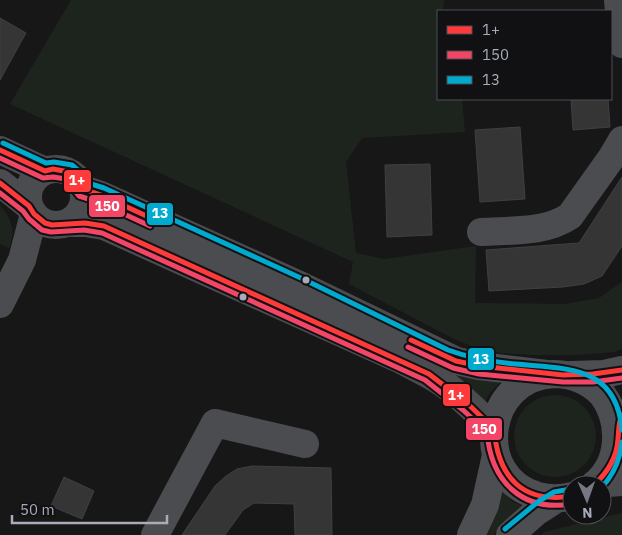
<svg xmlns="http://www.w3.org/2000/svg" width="622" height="535" font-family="'IBM Plex Sans',sans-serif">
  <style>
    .green { fill: #1d241e }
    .building { fill: #353536; stroke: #3f4043 }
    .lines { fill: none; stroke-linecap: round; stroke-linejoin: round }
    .minor { stroke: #4b4c50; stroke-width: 28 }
    .major { stroke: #4d4e52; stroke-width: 28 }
    .bus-1-casing { stroke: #111113; stroke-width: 9 }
    .bus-2-casing { stroke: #111113; stroke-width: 9 }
    .bus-3-casing { stroke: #111113; stroke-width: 9 }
    .bus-1 { stroke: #ff3a3a; stroke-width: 5 }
    .bus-2 { stroke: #f34667; stroke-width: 5 }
    .bus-3 { stroke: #00a9ce; stroke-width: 5 }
    .bus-dot { fill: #a7acb9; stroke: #111113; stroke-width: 2 }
    .line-badge { stroke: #111113; stroke-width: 2 }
    .badge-label { font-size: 14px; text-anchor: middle; font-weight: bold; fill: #fff }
  </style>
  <rect width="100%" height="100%" fill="#171717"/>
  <path class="green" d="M 71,0 L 444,0 L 443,11 L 438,11 L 438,99 L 462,99 L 465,132 L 362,138 L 346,162 L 356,253 L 384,259 L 476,246 L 475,303 L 565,304 L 599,298 L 622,282 L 622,349 L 614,352 L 574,355 L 535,355 L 500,353 L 471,346 L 452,338 L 349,284 L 353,262 L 10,104 Z
    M 0,205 C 12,219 16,231 9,248 L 0,244 Z
    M 447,367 L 504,378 L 489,394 L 484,404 Z
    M514 436a41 41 0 1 1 82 0a41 41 0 1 1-82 0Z
    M 499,488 L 513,502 L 523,506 L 510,517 L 494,535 L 487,535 L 484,533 Z
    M 622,513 L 622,535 L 541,535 L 544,532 Z"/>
  <path class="building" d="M 0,18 L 26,33 L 0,80 Z
    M 571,99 L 608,99 L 610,127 L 573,130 Z
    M 520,127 L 525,199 L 480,202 L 475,130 Z
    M 430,164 L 432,235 L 387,237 L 385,165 Z
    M 622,177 L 622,246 L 602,276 L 584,284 L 563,287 L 489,291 L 486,250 L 579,243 Z
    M 252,466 L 331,468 L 332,535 L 295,535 L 294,504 L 254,503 L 243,510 L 225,535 L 182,535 L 215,486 L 226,476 L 237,469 Z
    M 64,477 L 94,491 L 82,519 L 51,506 Z"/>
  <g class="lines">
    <path class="minor" d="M 618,0 L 622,44
      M 0,150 L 45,171
      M28 197a28 28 0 1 1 56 0a28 28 0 1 1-56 0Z
      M 0,183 L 29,206
      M 83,189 L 101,195 L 304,287 L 457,361 L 479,366 L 547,374
      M 67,223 L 85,223 L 104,226 L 399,359 C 414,367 430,374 444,384 C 462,397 478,413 494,429
      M 481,232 C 511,230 545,233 570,216 L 612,157 L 622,140
      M 0,304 L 22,260 L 34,214
      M 595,484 L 622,482
      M 155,535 L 215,423 L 305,444"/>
    <path class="major" d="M 571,375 L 604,374 L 622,370
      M 572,496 C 561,499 549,499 538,496 C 471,477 484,377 554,374 C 572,374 589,381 602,394 C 622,421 622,462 594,485
      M 471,535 L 485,505 L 496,455
      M 510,535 L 536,512 L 558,498"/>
    <g class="bus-1-casing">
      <path id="bus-1" d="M 0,150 L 45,171 L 53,169 L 69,172 L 75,177 L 83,189 L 101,195 L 153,219
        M 0,183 L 29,206 L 34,214 L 45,223 L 52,225 L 85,223 L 104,226 L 429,374 L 468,404 L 494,429 C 498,477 522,504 572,496
        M 411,340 L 456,361 L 480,366 L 563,375 L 593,374 L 622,370
        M 594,485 C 607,473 617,457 618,439 C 619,430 618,423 622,415"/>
    </g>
    <g class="bus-2-casing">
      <path id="bus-2" d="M 0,158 L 43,178 L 53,177 L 66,179 L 79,196 L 98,202 L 150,226
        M 0,193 L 23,211 L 29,219 L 42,230 L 51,232 L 84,230 L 102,233 L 425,380 L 463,410 L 487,432 C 491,482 522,512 572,504
        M 408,347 L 453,368 L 479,374 L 563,382 L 593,382 L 622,378"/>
    </g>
    <g class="bus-3-casing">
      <path id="bus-3" d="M 3,143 L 46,163 L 54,162 L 72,165 L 80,172 L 88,183 L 104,188 L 303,279 L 448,350 C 470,358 493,362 516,364 C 567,369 616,365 622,430
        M 602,487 C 614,474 620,459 622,442
        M 505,529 L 539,501 L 554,492 L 571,489"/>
    </g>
    <use href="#bus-1" class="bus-1"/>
    <use href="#bus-2" class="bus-2"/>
    <use href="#bus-3" class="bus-3"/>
  </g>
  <g class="bus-dot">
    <circle cx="306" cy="280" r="4.5"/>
    <circle cx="243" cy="297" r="4.5"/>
  </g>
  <g class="line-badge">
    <rect x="63" y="169" width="29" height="24" rx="5" fill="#ff3a3a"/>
    <rect x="88" y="194" width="38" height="24" rx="5" fill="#f34667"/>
    <rect x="146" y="202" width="28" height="24" rx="5" fill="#00a9ce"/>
    <rect x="467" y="347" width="28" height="24" rx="5" fill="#00a9ce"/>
    <rect x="442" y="383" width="29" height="24" rx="5" fill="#ff3a3a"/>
    <rect x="465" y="417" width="38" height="24" rx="5" fill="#f34667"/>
  </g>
  <g class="badge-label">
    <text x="77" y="185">1+</text>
    <text x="107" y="211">150</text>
    <text x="160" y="218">13</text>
    <text x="481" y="364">13</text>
    <text x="456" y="400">1+</text>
    <text x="484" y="434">150</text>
  </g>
  <rect x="437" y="10" width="175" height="90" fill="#111113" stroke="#4d4f55"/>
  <rect x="447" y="26" width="25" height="8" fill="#ff3a3a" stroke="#4d4f55"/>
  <text x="482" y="35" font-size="15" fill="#a7acb9">1+</text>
  <rect x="447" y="51" width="25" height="8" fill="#f34667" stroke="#4d4f55"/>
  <text x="482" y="60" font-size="15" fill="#a7acb9">150</text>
  <rect x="447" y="76" width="25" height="8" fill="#00a9ce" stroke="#4d4f55"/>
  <text x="482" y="85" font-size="15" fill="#a7acb9">13</text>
  <g transform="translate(587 500) rotate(178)"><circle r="24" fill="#111113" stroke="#4d4f55"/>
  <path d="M0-4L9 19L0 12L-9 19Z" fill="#757880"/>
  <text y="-8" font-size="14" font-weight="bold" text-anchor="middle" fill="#a7acb9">N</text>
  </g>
  <path d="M12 515v8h155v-8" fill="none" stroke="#a7acb9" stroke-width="2.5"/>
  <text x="20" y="515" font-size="15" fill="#a7acb9" stroke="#111113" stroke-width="4" paint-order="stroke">50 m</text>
</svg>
